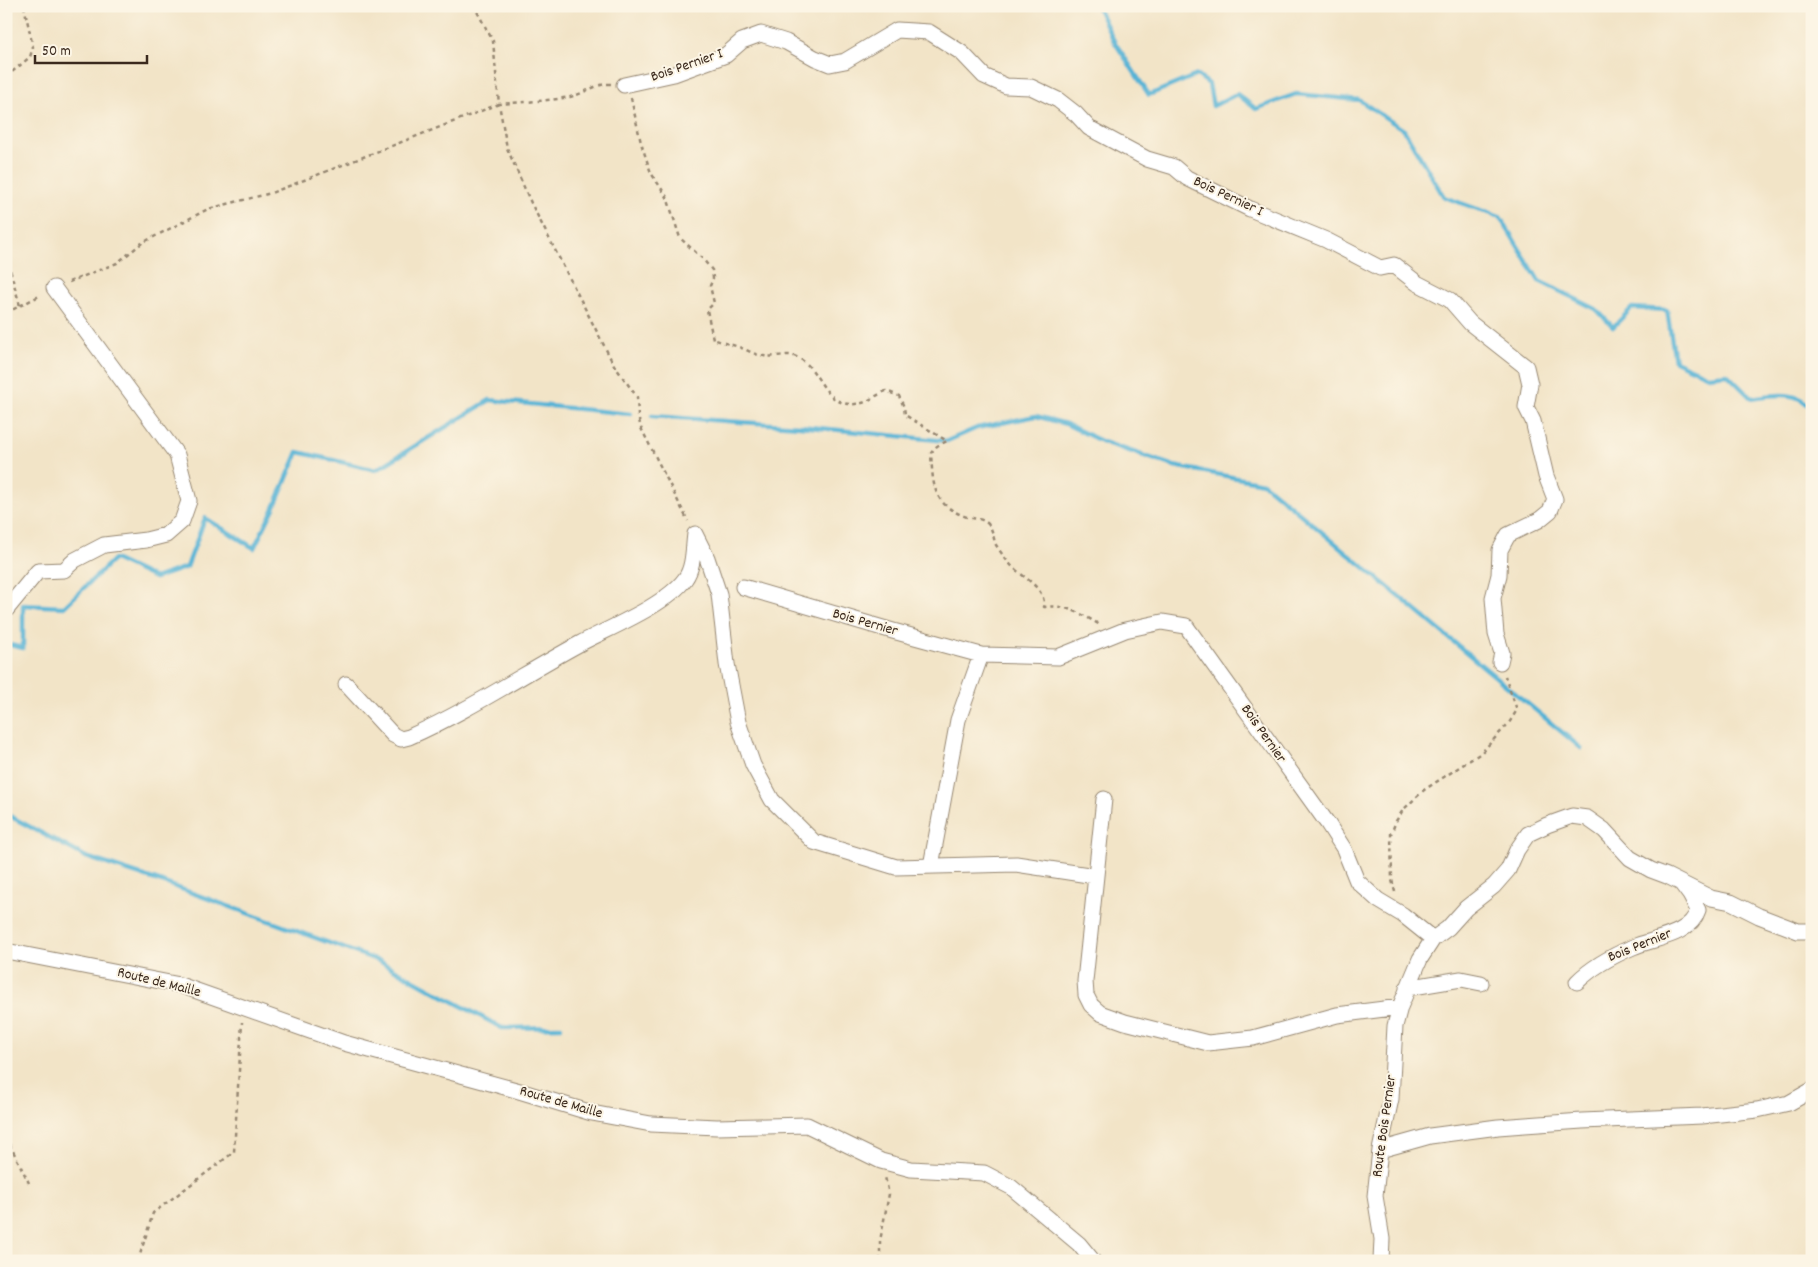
<svg xmlns="http://www.w3.org/2000/svg" width="1818" height="1267" font-family="Dekko,sans-serif">
  <style>
    .lines { fill: none; stroke-linecap: round; stroke-linejoin: round }
    .stream { stroke: #57b3d5; stroke-width: 4.5 }
    .street-casing { stroke: #968772; stroke-width: 17 }
    .path { stroke: #968772; stroke-width: 2.5; stroke-dasharray: 4 4; stroke-linecap: butt }
    .street { stroke: #fff; stroke-width: 15 }
    .labels { text-anchor: middle; dominant-baseline: central; stroke-width: 4; stroke-linejoin: round; paint-order: stroke }
    .street-label { font-size: 15px; fill: #3b2a1e; stroke: #fcf5e5 }
  </style>
  <rect width="100%" height="100%" fill="#fcf5e5"/>
  <filter id="ink" filterUnits="userSpaceOnUse"><feTurbulence type="fractalNoise" baseFrequency=".02" numOctaves="2"/><feDisplacementMap in="SourceGraphic" scale="10" xChannelSelector="R" yChannelSelector="G"/><feConvolveMatrix kernelMatrix="1 2 1 2 8 2 1 2 1" color-interpolation-filters="sRGB"/></filter>
  <filter id="wash" filterUnits="userSpaceOnUse"><feTurbulence type="fractalNoise" baseFrequency=".0096" numOctaves="4" result="noise"/><feDisplacementMap in="SourceGraphic" scale="20" xChannelSelector="R" yChannelSelector="G"/><feGaussianBlur stdDeviation="1.12" result="paint"/><feColorMatrix in="noise" values="0 0 0 0 0 0 0 0 0 0 0 0 0 0 0 0 0 1.4 0 .05"/><feComposite in="paint" operator="in"/></filter>
  <g filter="url(#wash)">
    <rect width="100%" height="100%" fill="#f2e4c7"/>
    <g class="lines">
      <path class="stream" d="M 1097,6 L 1114,41 L 1149,95 L 1197,75 L 1209,84 L 1213,106 L 1237,94 L 1256,109 L 1296,94 L 1359,100 L 1404,130 L 1444,197 L 1500,217 L 1539,281 L 1596,309 L 1613,327 L 1632,308 L 1667,310 L 1675,361 L 1708,376 L 1727,374 L 1751,398 C 1772,395 1799,389 1812,410
        M 652,416 L 800,426 L 947,441 L 977,428 L 1036,416 L 1066,424 L 1103,442 L 1174,466 L 1263,483 L 1581,748
        M 6,644 L 23,648 L 23,605 L 64,607 L 114,559 L 155,578 L 187,567 L 205,518 L 254,548 L 274,508 L 298,452 L 376,470 L 490,400 L 630,414
        M 6,814 L 86,857 L 162,882 L 379,961 L 502,1028 L 561,1027"/>
    </g>
  </g>
  <g filter="url(#ink)">
    <g class="lines">
      <g class="street-casing">
        <path id="street" d="M 624,85 L 674,74 L 726,55 L 742,41 L 761,34 L 786,42 L 815,58 L 830,64 L 845,61 L 897,30 L 929,32 L 962,53 L 984,76 L 1006,86 L 1031,87 L 1058,100 L 1076,114 L 1089,128 L 1147,159 L 1174,167 L 1187,178 L 1250,209 L 1326,240 L 1380,268 L 1394,265 L 1417,283 L 1450,300 L 1470,323 L 1526,367 L 1530,384 L 1526,407 L 1533,421 L 1546,476 L 1555,499 L 1550,511 L 1539,520 L 1508,535 L 1500,550 L 1499,575 L 1493,598 L 1496,634 L 1502,653 L 1500,662
          M 743,587 L 893,631 L 981,655 L 1058,657 L 1125,630 L 1162,622 L 1186,626 L 1328,824 L 1344,849 L 1357,881 L 1378,900 L 1403,915 L 1433,939
          M 6,610 L 38,571 L 64,570 L 75,560 L 104,545 L 146,540 L 166,535 L 182,521 L 189,501 L 177,455 L 54,288
          M 346,684 L 393,735 L 401,739 L 409,737 C 468,711 522,675 579,644 C 609,628 666,605 685,579 C 694,567 693,548 695,534 L 707,558 L 719,594 L 727,664 L 738,722 L 753,765 L 772,800 L 814,842 L 896,867 L 1016,864 L 1095,876
          M 1104,799 L 1085,981 L 1086,995 L 1091,1005 L 1100,1013 L 1125,1022 L 1208,1043 L 1253,1038 L 1337,1015 L 1400,1007
          M 931,866 L 958,720 L 981,655
          M 6,951 L 180,985 L 344,1043 L 516,1090 L 592,1113 L 651,1124 L 717,1127 L 807,1125 L 881,1161 L 911,1169 L 984,1173 L 1011,1187 L 1079,1244 L 1093,1261
          M 1577,982 C 1593,966 1612,956 1633,947 C 1654,938 1690,936 1698,910 L 1690,895 L 1681,883
          M 1407,988 L 1461,979 L 1481,983
          M 1380,1150 L 1430,1136 L 1498,1127 L 1582,1121 L 1702,1116 L 1757,1110 L 1789,1103 L 1812,1090
          M 1381,1261 L 1382,1239 L 1375,1196 L 1380,1150 L 1391,1099 L 1395,1026 L 1400,1007 L 1420,959 L 1433,939 L 1448,928 L 1466,908 L 1494,886 L 1508,870 L 1517,850 L 1528,834 L 1547,825 L 1572,816 L 1587,818 L 1604,830 L 1630,858 L 1651,870 L 1667,876 L 1711,898 L 1731,902 L 1759,916 L 1798,931 L 1812,931"/>
      </g>
      <path class="path" d="M 6,77 L 30,57 L 33,47 L 24,6
        M 611,84 C 596,83 584,94 570,97 C 547,101 523,102 499,104 L 507,148 L 531,203 L 614,365 L 637,397 L 638,416 L 641,428 L 688,521
        M 631,98 L 641,143 L 651,173 L 667,197 L 680,238 L 702,258 L 712,270 L 713,278 L 710,286 L 714,303 L 707,310 L 713,339 C 721,342 730,344 739,347 C 747,350 755,355 764,356 C 773,358 786,353 794,356 C 823,366 821,412 862,403 C 867,402 878,394 886,391 L 899,396 L 904,407 L 905,415 L 947,441 L 937,446 L 931,453 C 933,485 932,505 967,517 C 975,519 982,518 988,524 C 993,529 993,538 996,545 C 1000,551 1005,559 1010,564 C 1021,577 1046,587 1044,607 C 1066,604 1082,614 1100,625
        M 6,255 L 20,306
        M 69,282 L 117,263 L 142,243 L 208,209 L 271,193 L 499,104 L 493,41 L 474,6
        M 6,313 L 41,295
        M 1395,892 L 1392,880 L 1391,834 L 1396,821 L 1403,810 L 1424,790 L 1481,753 L 1509,723 L 1517,710 L 1505,676
        M 6,1137 L 29,1183
        M 138,1261 L 153,1213 L 234,1152 L 242,1022
        M 880,1261 L 880,1241 L 889,1194 L 885,1177"/>
      <use href="#street" class="street"/>
    </g>
  </g>
  <g class="labels">
    <g class="street-label">
      <text transform="translate(687 66) rotate(-19)">Bois Pernier I</text>
      <text transform="translate(1228 197) rotate(25)">Bois Pernier I</text>
      <text transform="translate(865 623) rotate(16)">Bois Pernier</text>
      <text transform="translate(1263 734) rotate(55)">Bois Pernier</text>
      <text transform="translate(1640 946) rotate(-22)">Bois Pernier</text>
      <text transform="translate(159 983) rotate(14)">Route de Maille</text>
      <text transform="translate(561 1103) rotate(16)">Route de Maille</text>
      <text transform="translate(1385 1126) rotate(-82)">Route Bois Pernier</text>
    </g>
  </g>
  <rect width="1818" height="1267" fill="none" stroke="#fcf5e5" stroke-width="25"/>
  <path d="M35 55v8h112v-8" fill="none" stroke="#3b2a1e" stroke-width="2.5"/>
  <text x="42" y="55" font-size="15" fill="#3b2a1e" stroke="#fcf5e5" stroke-width="4" paint-order="stroke">50 m</text>
</svg>
